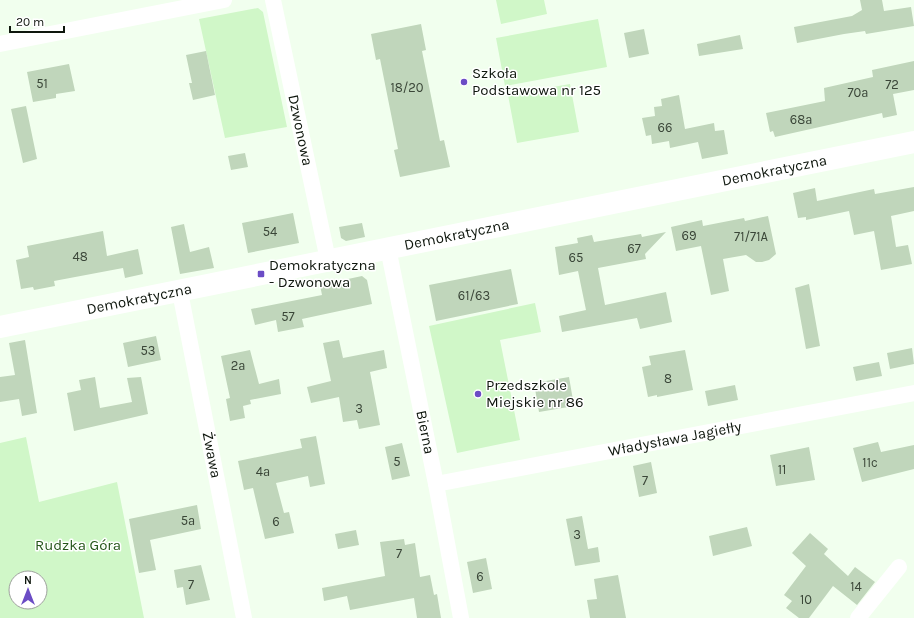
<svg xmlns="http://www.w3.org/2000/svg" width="914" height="618" font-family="Karla,sans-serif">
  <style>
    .green { fill: #d0f7c8; fill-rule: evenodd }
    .building { fill: #c0d6bb }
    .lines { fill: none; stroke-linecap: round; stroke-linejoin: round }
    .street { stroke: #fff; stroke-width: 16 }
    .secondary { stroke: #fff; stroke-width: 22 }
    .poi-dot { fill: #6b4cc5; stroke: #fff; stroke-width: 1.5 }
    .labels { text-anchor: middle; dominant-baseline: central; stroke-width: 3; stroke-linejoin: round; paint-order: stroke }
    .number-label { font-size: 13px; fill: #3a4638 }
    .poi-label { font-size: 15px; fill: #0e160d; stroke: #fff; text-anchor: start }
    .street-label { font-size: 15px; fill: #0e160d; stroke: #fff }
    .park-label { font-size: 15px; fill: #245518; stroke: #fff }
  </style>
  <rect width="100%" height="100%" fill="#f1ffee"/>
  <path class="green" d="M 496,0 L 544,0 L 547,14 L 501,24 Z
    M 258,8 L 263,12 L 287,127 L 225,138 L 199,19 Z
    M 598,19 L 607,67 L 505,86 L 496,38 Z
    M 570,84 L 579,132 L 517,143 L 508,95 Z
    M 535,303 L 541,332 L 500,340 L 520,440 L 457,453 L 429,326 Z
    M 26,437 L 39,502 L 117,482 L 144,618 L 0,618 L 0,443 ZM 16,578 L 40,578 L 40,602 L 16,602 Z"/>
  <path class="building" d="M 860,0 L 882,0 L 884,11 L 911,7 L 914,26 L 866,34 L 865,31 L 844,34 L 797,43 L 794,27 L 852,16 L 862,10 Z
    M 421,24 L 426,50 L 422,51 L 440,141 L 444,140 L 450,167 L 400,177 L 394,150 L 398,149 L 380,59 L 376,60 L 371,34 Z
    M 644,29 L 649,54 L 629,58 L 624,33 Z
    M 740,35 L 743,49 L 699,56 L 697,44 Z
    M 206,51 L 215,95 L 193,100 L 189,83 L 192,83 L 186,55 Z
    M 914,61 L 914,90 L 893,94 L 897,115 L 883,118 L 882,113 L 775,137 L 773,131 L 770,132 L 766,113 L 825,101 L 824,88 L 873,77 L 872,70 Z
    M 69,64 L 75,91 L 56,94 L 56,98 L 33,102 L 27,72 Z
    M 679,95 L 685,129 L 714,123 L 715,131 L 724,130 L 728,154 L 702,159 L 698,142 L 670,148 L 669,141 L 652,144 L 651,135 L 646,136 L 642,118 L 655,116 L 654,107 L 662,106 L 661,99 Z
    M 26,106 L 37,159 L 23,163 L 11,109 Z
    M 245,153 L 248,167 L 231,170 L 228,156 Z
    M 914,187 L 914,211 L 891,216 L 896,247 L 908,245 L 912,264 L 881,270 L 874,231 L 854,235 L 849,211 L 806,220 L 806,217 L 798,218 L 793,193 L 815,188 L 817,201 L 874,189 L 875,194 Z
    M 293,213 L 299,243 L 248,253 L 242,223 Z
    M 768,216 L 776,254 L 769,260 L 762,262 L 756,262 L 746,255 L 723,259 L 729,291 L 711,295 L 701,246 L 676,251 L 671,227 L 702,220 L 703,226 L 744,218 L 745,221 Z
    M 362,223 L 365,237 L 346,241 L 341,238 L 339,227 Z
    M 184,224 L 190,252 L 209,247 L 214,268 L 180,274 L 171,227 Z
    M 103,231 L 107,256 L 138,249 L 143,274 L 125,278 L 123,268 L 54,281 L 55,286 L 34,290 L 33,287 L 21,289 L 16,260 L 29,257 L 27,246 Z
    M 666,232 L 645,254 L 646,259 L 598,268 L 605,305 L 666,292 L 672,322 L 640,329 L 637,318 L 562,332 L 559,316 L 586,310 L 578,271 L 559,275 L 555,247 L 578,243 L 577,238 L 592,235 L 594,242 L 641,234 L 642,237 Z
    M 511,269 L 518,304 L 436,321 L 429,285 Z
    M 362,276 L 367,280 L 372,304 L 302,319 L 304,327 L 278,332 L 276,320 L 255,325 L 251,309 L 322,295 L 320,285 Z
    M 809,284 L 820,346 L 806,349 L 795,288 Z
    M 156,336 L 161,360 L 128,367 L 123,343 Z
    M 25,340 L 37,413 L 22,416 L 19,399 L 0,402 L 0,377 L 15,375 L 9,343 Z
    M 339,340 L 343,358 L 384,350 L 387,368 L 370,372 L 380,425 L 359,429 L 357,420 L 343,422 L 339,397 L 311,403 L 307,387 L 331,381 L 323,343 Z
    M 912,348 L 914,364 L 890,369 L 887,353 Z
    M 250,350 L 259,384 L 279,379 L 281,394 L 250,400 L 251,404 L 243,406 L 245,418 L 230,421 L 226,399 L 230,398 L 221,356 Z
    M 685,350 L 693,390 L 657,397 L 657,395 L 648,397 L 642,367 L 651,365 L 649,356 Z
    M 879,362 L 882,376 L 856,381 L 853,367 Z
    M 95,377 L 100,408 L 132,402 L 127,378 L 141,377 L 148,414 L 74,431 L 67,393 L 81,390 L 79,380 Z
    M 569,377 L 574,406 L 539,412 L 534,383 Z
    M 735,385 L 738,400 L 708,406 L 705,391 Z
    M 316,436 L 325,484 L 310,487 L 308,476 L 276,483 L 284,513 L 289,512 L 294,533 L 265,539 L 253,488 L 244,490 L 238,461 L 302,448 L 300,439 Z
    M 878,442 L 881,452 L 914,445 L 914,469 L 862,482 L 853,448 Z
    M 402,443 L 410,476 L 392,480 L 385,447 Z
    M 809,447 L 815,480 L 776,486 L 770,455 Z
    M 651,462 L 657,493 L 639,497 L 633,466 Z
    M 197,505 L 201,529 L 150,540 L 156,570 L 139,573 L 129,519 Z
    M 582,516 L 588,549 L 598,547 L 600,562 L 575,566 L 566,519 Z
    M 747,527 L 752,546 L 713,556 L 709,536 Z
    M 356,530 L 359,545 L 338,549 L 335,534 Z
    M 810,533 L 828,549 L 824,554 L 848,576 L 855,567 L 875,582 L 857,605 L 833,586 L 809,618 L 799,618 L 786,608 L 792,601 L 784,595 L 806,566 L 792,553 Z
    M 404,539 L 405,545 L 415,543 L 420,577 L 430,575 L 434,595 L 437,594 L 441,618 L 417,618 L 414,598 L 350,610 L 347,596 L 324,601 L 322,588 L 385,576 L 380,542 Z
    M 486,558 L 492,589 L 473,593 L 467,562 Z
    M 201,565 L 210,600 L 186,605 L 183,587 L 177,588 L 174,570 Z
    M 618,575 L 626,618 L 590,618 L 587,600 L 597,599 L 594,579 Z"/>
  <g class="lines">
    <g class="street">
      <path id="s1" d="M 273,0 L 328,260"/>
      <path d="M 0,44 L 224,0"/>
      <path id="s2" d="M 388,248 L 436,484 L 461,618"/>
      <path id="s3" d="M 180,292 L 244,618"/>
      <path id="s4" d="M 436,484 L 914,393"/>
      <path d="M 858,618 L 899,567"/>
    </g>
    <path class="secondary" id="s5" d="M 0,327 L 914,142"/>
  </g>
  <g class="poi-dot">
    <circle cx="464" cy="82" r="4"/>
    <rect x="257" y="270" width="8" height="8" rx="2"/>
    <circle cx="478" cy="394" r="4"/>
  </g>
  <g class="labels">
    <g class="number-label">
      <text x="42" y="83">51</text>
      <text x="892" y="84">72</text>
      <text x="407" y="87">18/20</text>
      <text x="858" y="92">70a</text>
      <text x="801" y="119">68a</text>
      <text x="665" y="127">66</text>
      <text x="270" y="231">54</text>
      <text x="689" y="235">69</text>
      <text x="751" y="236">71/71A</text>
      <text x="634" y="248">67</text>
      <text x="80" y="256">48</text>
      <text x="576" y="257">65</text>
      <text x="474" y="295">61/63</text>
      <text x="288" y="316">57</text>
      <text x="148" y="350">53</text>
      <text x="238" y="365">2a</text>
      <text x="668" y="378">8</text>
      <text x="359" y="408">3</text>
      <text x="397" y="461">5</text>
      <text x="870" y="462">11c</text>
      <text x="782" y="469">11</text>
      <text x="263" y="471">4a</text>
      <text x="645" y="480">7</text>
      <text x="188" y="520">5a</text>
      <text x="276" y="521">6</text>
      <text x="577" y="534">3</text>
      <text x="399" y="553">7</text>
      <text x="480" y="576">6</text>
      <text x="191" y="584">7</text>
      <text x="856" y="586">14</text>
      <text x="806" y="599">10</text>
    </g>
    <g class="poi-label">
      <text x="472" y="73">Szkoła<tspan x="472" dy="17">Podstawowa nr 125</tspan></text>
      <text x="269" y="265">Demokratyczna<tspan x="269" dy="17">- Dzwonowa</tspan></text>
      <text x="486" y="385">Przedszkole<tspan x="486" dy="17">Miejskie nr 86</tspan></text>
    </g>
    <g class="street-label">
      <text stroke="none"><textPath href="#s1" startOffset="133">Dzwonowa</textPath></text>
      <text stroke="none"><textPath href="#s5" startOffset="790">Demokratyczna</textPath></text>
      <text stroke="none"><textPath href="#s5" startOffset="466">Demokratyczna</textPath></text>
      <text stroke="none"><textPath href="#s5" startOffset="142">Demokratyczna</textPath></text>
      <text stroke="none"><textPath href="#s2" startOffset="188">Bierna</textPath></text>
      <text stroke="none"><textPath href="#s4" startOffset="243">Władysława Jagiełły</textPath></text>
      <text stroke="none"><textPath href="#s3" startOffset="166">Żwawa</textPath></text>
    </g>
    <g class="park-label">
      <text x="78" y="545">Rudzka Góra</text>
    </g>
  </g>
  <g transform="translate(28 590)"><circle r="19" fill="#ffffff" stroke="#9fa29e"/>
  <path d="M0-3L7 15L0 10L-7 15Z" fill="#6b4cc5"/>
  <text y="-6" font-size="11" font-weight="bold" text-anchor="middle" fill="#0e160d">N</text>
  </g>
  <path d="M10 26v6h54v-6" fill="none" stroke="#0e160d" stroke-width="2"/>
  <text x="16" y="26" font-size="12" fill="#0e160d" stroke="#ffffff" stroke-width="3" paint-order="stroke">20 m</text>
</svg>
